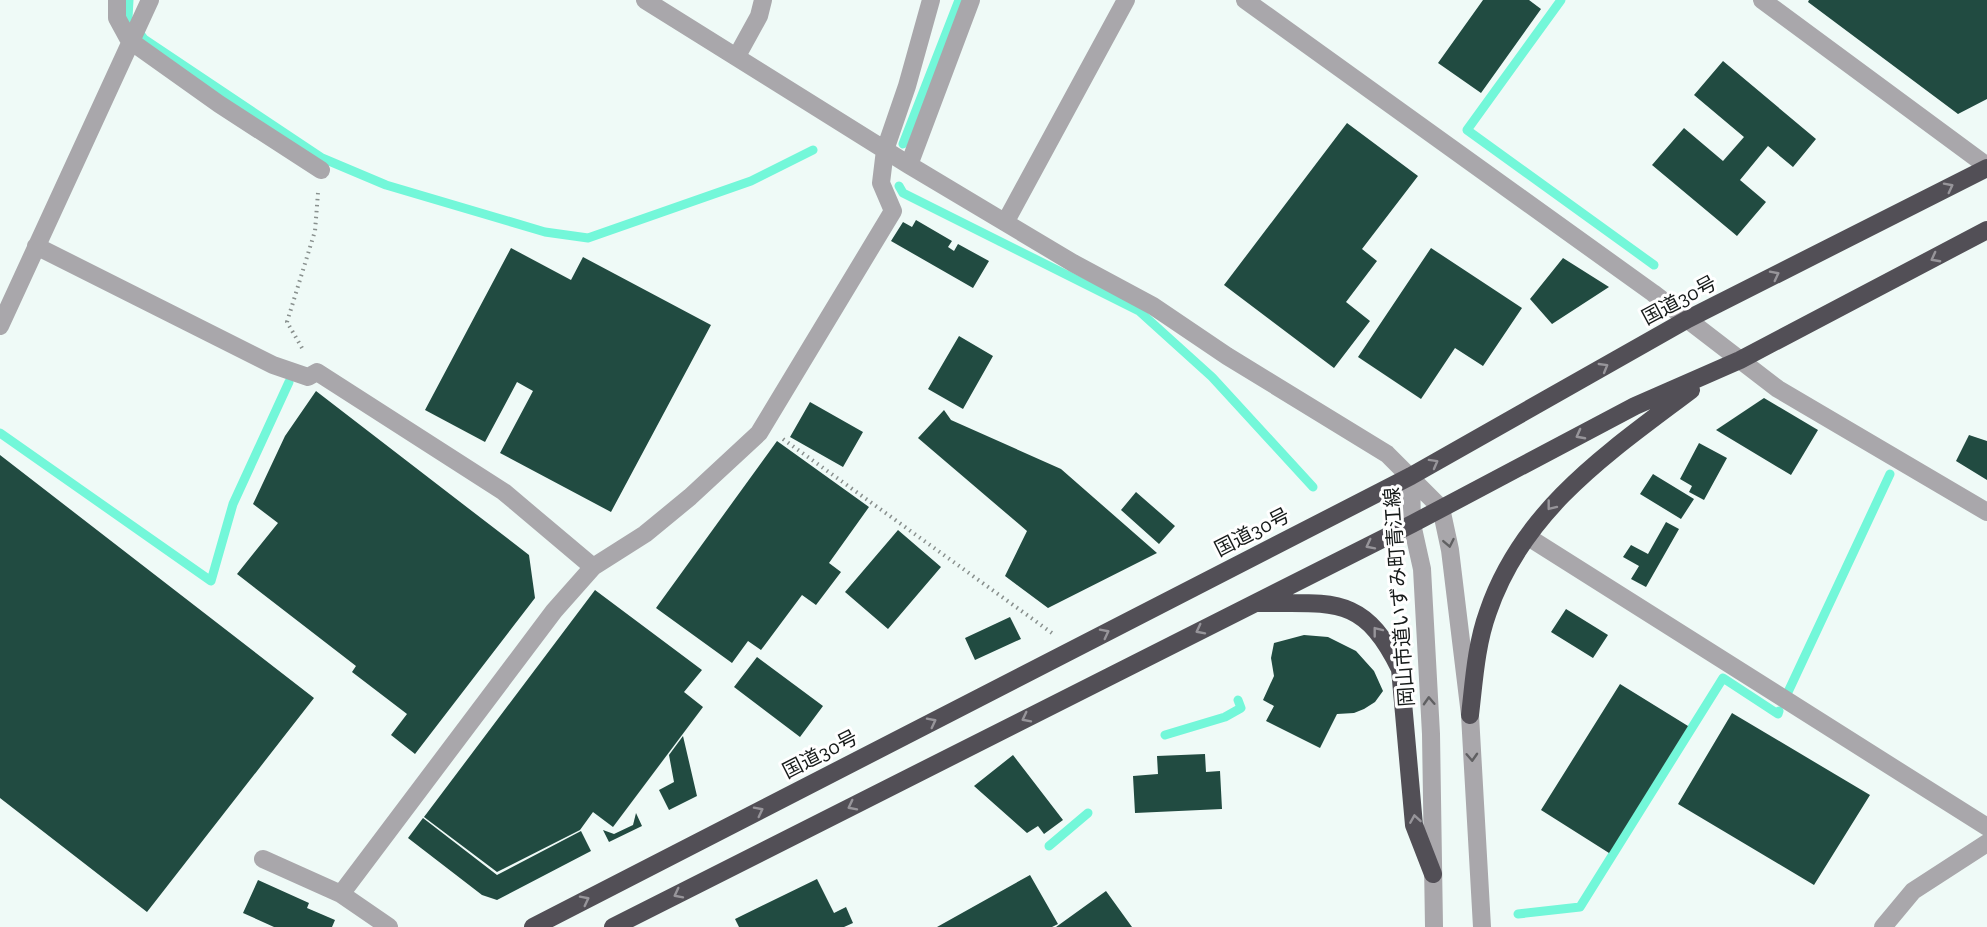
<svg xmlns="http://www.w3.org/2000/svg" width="1987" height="927" font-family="'Zilla Slab','Noto Sans JP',serif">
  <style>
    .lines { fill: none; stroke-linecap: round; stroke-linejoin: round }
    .stream { stroke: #73f7d9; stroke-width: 9 }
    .building { fill: #214b41 }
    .path { stroke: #89908e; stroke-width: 4; stroke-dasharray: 1.5 4.5; stroke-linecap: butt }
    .minor { stroke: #a9a7ab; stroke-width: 18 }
    .highway { stroke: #524f56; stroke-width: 18 }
    .oneway { stroke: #97959a }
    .oneway2 { stroke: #606062 }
    .labels { text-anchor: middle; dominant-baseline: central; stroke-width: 6; stroke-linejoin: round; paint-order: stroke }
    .street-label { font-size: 20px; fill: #161a19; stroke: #fff }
  </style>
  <rect width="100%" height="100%" fill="#effaf7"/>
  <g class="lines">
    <path class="stream" d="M 129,0 L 128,18 L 144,39 L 322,158 L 386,185 L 545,232 L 588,238 L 751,181 L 813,150
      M 1561,0 L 1467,130 L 1654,265
      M 903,144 L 959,0
      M 899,186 L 903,193 L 1139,311 L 1212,377 L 1313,487
      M 0,433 L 211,581 L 233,504 L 289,382
      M 1788,692 L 1890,474
      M 1165,735 L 1225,717 L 1241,708 L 1238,700
      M 1049,846 L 1088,813
      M 1518,914 L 1580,907 L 1723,678 L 1778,714 L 1779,711"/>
  </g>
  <path class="building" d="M 1483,0 L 1529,0 L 1541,9 L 1481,93 L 1438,63 Z
    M 1809,0 L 1987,0 L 1987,99 L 1958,114 L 1808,2 Z
    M 1723,61 L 1816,139 L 1793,167 L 1768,146 L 1740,180 L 1766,202 L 1737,236 L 1652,165 L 1684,128 L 1723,161 L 1744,137 L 1694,95 Z
    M 1347,123 L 1418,176 L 1362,249 L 1377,261 L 1346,302 L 1370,321 L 1334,368 L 1224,285 Z
    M 916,220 L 952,241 L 948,247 L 954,251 L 958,244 L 989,261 L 973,288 L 891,241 L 903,222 L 912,227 Z
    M 511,248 L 571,280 L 583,257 L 711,325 L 611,512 L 500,453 L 533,391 L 517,382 L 485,442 L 425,410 Z
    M 1431,248 L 1522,308 L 1483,366 L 1455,348 L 1421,399 L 1358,357 Z
    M 1563,258 L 1609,287 L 1552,324 L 1530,299 Z
    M 959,336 L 993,356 L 963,409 L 928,389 Z
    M 316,391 L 529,555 L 535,598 L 415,754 L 391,735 L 407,714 L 352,672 L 356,666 L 237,574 L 278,523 L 253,504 L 285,436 Z
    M 1764,398 L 1818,430 L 1791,475 L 1716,430 Z
    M 810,402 L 863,432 L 843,467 L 790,437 Z
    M 944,410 L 951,420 L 1061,469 L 1157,553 L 1048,608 L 1005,576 L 1027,531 L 918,438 Z
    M 1969,435 L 1987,441 L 1987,480 L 1956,461 Z
    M 777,441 L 869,507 L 829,563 L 841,572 L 816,605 L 802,595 L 761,650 L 748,641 L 732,663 L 656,608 Z
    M 1699,443 L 1727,458 L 1704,500 L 1689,492 L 1692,486 L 1680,479 Z
    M 0,455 L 314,698 L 147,912 L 0,798 Z
    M 1653,474 L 1694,499 L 1681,519 L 1640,494 Z
    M 1136,492 L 1175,526 L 1159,544 L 1121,510 Z
    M 1666,522 L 1679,529 L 1646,587 L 1631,579 L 1639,566 L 1623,557 L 1631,545 L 1648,554 Z
    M 898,530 L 941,567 L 888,629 L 845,592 Z
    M 595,590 L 702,670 L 684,692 L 703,707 L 613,827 L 593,812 L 580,830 L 497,872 L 424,817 Z
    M 1566,609 L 1608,635 L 1593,658 L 1551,632 Z
    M 1010,617 L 1021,639 L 975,660 L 965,638 Z
    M 1304,635 L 1328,637 L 1356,651 L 1374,671 L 1383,691 L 1375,702 L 1364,709 L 1354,713 L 1337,714 L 1320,748 L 1266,721 L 1274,706 L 1263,700 L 1274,676 L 1271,658 L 1274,643 Z
    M 757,657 L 823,706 L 800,737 L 734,687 Z
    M 1620,684 L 1688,726 L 1609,853 L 1541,810 Z
    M 1732,713 L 1870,795 L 1814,885 L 1678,804 Z
    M 683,736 L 697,796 L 669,810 L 659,790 L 674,782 L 669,755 Z
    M 1205,754 L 1206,772 L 1220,771 L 1222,809 L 1135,813 L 1133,776 L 1158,774 L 1157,756 Z
    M 1013,755 L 1063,820 L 1044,834 L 1038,826 L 1027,833 L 974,786 Z
    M 636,813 L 642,826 L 609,842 L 603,830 L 614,834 L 633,825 Z
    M 423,818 L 497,875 L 581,831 L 591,851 L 497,900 L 482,895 L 408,838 Z
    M 1030,875 L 1058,924 L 1052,927 L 937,927 Z
    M 817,879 L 834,913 L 846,907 L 853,923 L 844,927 L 739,927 L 735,919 Z
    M 258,880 L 309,903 L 307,908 L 335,920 L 332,927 L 274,927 L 243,913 Z
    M 1106,891 L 1132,927 L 1056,927 Z"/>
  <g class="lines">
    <path class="path" d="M 302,348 L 287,322 L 315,231 L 318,193
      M 783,439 L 1052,633"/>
    <path class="minor" d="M 117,0 L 117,18 L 129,40 L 219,104 L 321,170
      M 645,0 L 909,165 L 1073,263 L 1153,306 L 1227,356 L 1387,454 L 1441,508 L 1450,550 L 1470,715 L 1482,927
      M 1245,0 L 1653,293 L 1778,389 L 1987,512
      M 1762,0 L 1987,166
      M 737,56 L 759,16 L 763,0
      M 909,165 L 971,0
      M 1006,221 L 1126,0
      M 36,246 L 273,365 L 308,377 L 317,372 L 504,492 L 593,567
      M 0,326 L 150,0
      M 1411,476 L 1412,524 L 1422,569 L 1431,734 L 1434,927
      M 1528,537 L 1987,827
      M 263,859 L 341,894
      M 389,927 L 341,894 L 554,611 L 593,567 L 645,534 L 690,497 L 759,433 L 893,211 L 881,183 L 885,150 L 907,86 L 931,0
      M 1883,927 L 1913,891 L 1987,843"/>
    <path class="highway" d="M 1257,603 C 1332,604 1363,593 1400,669 L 1414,825 L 1433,874
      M 1470,715 C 1474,681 1476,645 1488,612 C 1523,509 1609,452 1691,390
      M 533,927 L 1411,476 L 1688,319 L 1987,168
      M 613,927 L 1412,524 L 1635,406 L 1740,360 L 1987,230"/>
  </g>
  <defs><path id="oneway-chevron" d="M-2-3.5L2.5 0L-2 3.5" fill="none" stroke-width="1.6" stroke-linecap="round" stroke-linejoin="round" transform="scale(1.5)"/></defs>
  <g class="oneway">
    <use href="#oneway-chevron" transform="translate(1949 187) rotate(-27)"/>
    <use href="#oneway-chevron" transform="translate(1935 258) rotate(152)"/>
    <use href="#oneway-chevron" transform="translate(1775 275) rotate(-27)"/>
    <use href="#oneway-chevron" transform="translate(1604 367) rotate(-30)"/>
    <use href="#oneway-chevron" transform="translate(1580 435) rotate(152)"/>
    <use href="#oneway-chevron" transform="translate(1434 463) rotate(-29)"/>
    <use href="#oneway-chevron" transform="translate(1551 506) rotate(128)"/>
    <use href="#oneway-chevron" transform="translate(1370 545) rotate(153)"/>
    <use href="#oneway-chevron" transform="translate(1200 630) rotate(153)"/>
    <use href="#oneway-chevron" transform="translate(1377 631) rotate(-128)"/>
    <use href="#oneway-chevron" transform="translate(1105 633) rotate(-27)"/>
    <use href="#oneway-chevron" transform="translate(1026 718) rotate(153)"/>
    <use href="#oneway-chevron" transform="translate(932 722) rotate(-27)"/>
    <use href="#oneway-chevron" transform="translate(852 806) rotate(153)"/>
    <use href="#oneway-chevron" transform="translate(759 811) rotate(-27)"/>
    <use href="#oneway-chevron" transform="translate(1415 819) rotate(-99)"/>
    <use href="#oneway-chevron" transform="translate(678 894) rotate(153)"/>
    <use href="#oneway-chevron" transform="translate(585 900) rotate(-27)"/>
  </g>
  <g class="oneway2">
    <use href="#oneway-chevron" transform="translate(1449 543) rotate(79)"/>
    <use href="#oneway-chevron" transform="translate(1429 701) rotate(-93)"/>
    <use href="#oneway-chevron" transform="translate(1472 757) rotate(87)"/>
  </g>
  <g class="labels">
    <g class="street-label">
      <text transform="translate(1679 300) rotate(-28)">国道30号</text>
      <text transform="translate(1252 532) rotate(-27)">国道30号</text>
      <text transform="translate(1399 597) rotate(-94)">岡山市道いずみ町青江線</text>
      <text transform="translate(820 754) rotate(-27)">国道30号</text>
    </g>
  </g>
</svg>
